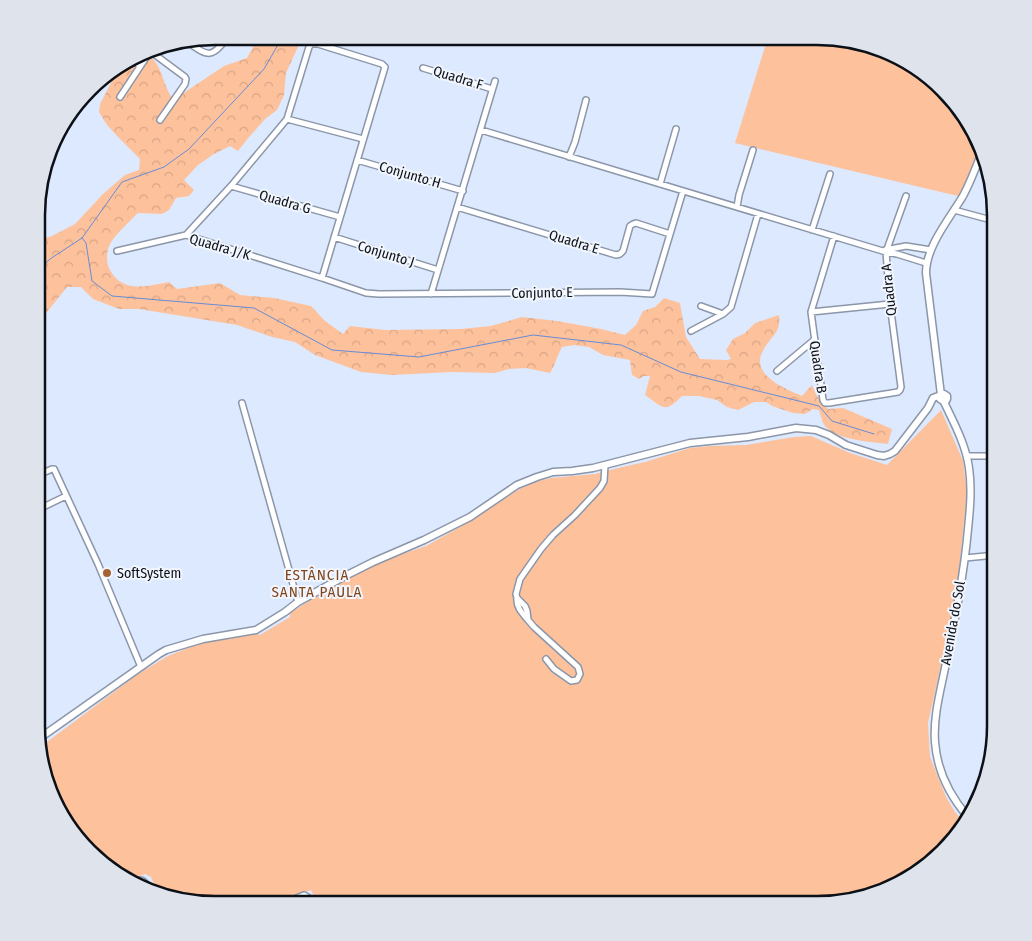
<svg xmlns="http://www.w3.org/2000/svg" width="1032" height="941" font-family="'Fira Sans Condensed',sans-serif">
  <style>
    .green { fill: #fdc19c }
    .forest { fill: url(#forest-crowns) }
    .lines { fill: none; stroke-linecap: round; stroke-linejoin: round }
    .stream { stroke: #668cd7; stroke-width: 1 }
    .minor-casing { stroke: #8b96a9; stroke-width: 8 }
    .tertiary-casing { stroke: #8b96a9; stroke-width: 9 }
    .minor { stroke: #fff; stroke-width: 5 }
    .tertiary { stroke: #fff; stroke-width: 6 }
    .poi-dot { fill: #a66132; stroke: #f1f6fe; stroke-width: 2 }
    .labels { text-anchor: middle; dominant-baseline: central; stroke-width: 4; stroke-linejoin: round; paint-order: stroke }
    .street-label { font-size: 14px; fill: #0c1017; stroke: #f1f6fe }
    .poi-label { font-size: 14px; fill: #0c1017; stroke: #f1f6fe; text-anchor: start }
    .neighbourhood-label { font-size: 15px; letter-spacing: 1px; fill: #824519; stroke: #f1f6fe }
    .rim { fill: none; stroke: #0c1017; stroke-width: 2.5 }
  </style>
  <defs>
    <pattern id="forest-crowns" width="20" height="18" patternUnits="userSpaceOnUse" patternTransform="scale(1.25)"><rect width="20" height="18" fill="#fdc19c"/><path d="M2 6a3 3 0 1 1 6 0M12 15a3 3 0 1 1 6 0" fill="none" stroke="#d8a586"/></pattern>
  </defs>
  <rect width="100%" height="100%" fill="#dde9fe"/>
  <path class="green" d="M 768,37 L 829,37 L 896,55 L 952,97 L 980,144 L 962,197 L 735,143 Z
    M 941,410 L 963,461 L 967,493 L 959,570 L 951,621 L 928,723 L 930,757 L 946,797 L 955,812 L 964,822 L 935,861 L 885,891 L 828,904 L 318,905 L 311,890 L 272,905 L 215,905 L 157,891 L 151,877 L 145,874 L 129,881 L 80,844 L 50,794 L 39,748 L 138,674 L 168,656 L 201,643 L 254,633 L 260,635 L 290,617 L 290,613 L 351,575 L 370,565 L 426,546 L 469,522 L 516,491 L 535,482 L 551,478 L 595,474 L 618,468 L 645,462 L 690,448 L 710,446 L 746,445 L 794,437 L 811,436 L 850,453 L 887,465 Z"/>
  <path class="forest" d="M 259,36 L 303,36 L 286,73 L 284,95 L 277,110 L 265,119 L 249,137 L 238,151 L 230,146 L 214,154 L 198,165 L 184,180 L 194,190 L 189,196 L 176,198 L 169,210 L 162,214 L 138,213 C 132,219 112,238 110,244 C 106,252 106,263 110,270 C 123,294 147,286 169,282 L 177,289 L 220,283 L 240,295 L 274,298 L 311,306 L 325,321 L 343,334 L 350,326 L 385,330 L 461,329 L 491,326 L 522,317 L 557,321 L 601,329 L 625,335 L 636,325 L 643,311 L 655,307 L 664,298 L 680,303 L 686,337 L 700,359 L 727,360 L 731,359 L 726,350 L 733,339 L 745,333 L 755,323 L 779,315 C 781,333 772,335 764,349 C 748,374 784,388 802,396 L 812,385 L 817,396 L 828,409 L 843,408 L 892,429 L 888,444 C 871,442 839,440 827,428 C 822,424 821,416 819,410 L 813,409 L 805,414 L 793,413 L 772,406 L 766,402 L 754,402 L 738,410 L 727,407 L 717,400 L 699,396 L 682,396 C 664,414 664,408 645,395 L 650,376 L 644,376 L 639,379 L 632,375 L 630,360 L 603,355 L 589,347 L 574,345 L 562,347 C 557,356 555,365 550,373 L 526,368 L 509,369 L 495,373 L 452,372 L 392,375 L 361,372 L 315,355 L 295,342 L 272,337 L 237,325 L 139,309 L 119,309 L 93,299 L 81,287 L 67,287 L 39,322 L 39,240 L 52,236 L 75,224 L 103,194 L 125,175 L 139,170 L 140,159 L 119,138 L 107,125 L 99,112 L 100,104 L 113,79 L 116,70 L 146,53 C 163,65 161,80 171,96 L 179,96 L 224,66 L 247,58 Z"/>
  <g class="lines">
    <path class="stream" d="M 82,238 L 86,243 L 92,281 L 112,296 L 254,308 L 332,350 L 419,357 L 533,335 L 621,345 L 681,372 L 819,406 L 832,421 L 874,434
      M 39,269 L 50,259 L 82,238 L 122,182 L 164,167 L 189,149 L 264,69 L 283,36"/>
    <g class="minor-casing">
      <path id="minor" d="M 186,41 C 210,58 211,58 229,36
        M 150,51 L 185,77 L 186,79 L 185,84 L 160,120
        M 132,60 L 140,66
        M 423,68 L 492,89
        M 120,97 L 151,50
        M 287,119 L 363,139
        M 481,130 L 886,252 L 897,254 L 926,263
        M 569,157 L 575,142 L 586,100
        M 357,160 L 463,191
        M 660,184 L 676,129
        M 231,186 L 340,217
        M 457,207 L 616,255 L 620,254 L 623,251 L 630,226 L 633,224 L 636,223 L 670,234
        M 737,207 L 739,195 L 753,150
        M 954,210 L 995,221
        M 812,230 L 830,174
        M 186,235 L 231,186 L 287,119 L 309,47 L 311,44 L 318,44 L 382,64 L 385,67 L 322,278
        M 834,236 L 811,312 L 823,400 L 825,403 L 829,403 L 898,392 L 900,390 L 901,387 L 890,304 L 886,252 L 906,196
        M 334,237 L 438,270
        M 885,250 L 906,246 L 931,250
        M 117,251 L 186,235 L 322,278 L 366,293 L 379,294 L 620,292 L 652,294 L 683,191
        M 431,294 L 495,81
        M 701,306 L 723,314
        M 811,312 L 890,304
        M 691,331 L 723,314 L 731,307 L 758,214
        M 777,371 L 814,340
        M 242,403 L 298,602
        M 967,456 L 996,456
        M 38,475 L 52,469 L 54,469 L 98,564 L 141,667
        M 38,508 L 39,509 L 66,496
        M 965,558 L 996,555
        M 517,598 C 516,607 522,613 528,620
        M 546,659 L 554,669 L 571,681 L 577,680 L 580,674 L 578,667 L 534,627 L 528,620 L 527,611 L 525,606 L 517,598 L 516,594 L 520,579 L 541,549 L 553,535 L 575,515 L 600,488 L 604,481 L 605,465
        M 131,882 C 141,878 144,879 149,889
        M 279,905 L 304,895 L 309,898 L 312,905"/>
    </g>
    <g class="tertiary-casing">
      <path id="tertiary" d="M 941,395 L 926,273 C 926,246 950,218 963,196 C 971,181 977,165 983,149
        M 944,402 C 954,423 966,445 969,468 C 972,489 970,509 968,529 C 964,574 955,619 946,663 C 941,689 933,716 935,742 C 937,770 950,796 968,817
        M 37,740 L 159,654 L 166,650 L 203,639 L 256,630 L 285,612 L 298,602 L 345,576 L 373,562 L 424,540 L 470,517 L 517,485 L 537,477 L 553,472 L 572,471 L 593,468 L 690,443 L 748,437 L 796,428 L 816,430 L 829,435 L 846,445 L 877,455 L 884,456 L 890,454 L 895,451 L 928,408 L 933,398 L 944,394 L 947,396 L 947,399 L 946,401 L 943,401 L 940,399 L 941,396"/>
    </g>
    <use href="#minor" class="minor"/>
    <use href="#tertiary" class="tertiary"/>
  </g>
  <circle class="poi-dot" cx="107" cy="573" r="5"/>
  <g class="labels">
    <g class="street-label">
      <text transform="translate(458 78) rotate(17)">Quadra F</text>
      <text transform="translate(410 175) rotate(16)">Conjunto H</text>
      <text transform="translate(285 202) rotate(16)">Quadra G</text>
      <text transform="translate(574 242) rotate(17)">Quadra E</text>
      <text transform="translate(220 247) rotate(16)">Quadra J/K</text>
      <text transform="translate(386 254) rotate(17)">Conjunto J</text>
      <text transform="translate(889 290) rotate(-96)">Quadra A</text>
      <text transform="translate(542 293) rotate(-1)">Conjunto E</text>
      <text transform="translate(818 367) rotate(82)">Quadra B</text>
      <text transform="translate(953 623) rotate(-80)">Avenida do Sol</text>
    </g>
    <g class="poi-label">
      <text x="117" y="573">SoftSystem</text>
    </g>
    <g class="neighbourhood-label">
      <text x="317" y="575">ESTÂNCIA<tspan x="317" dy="17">SANTA PAULA</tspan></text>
    </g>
  </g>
  <path d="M0 0H1032V941H0ZM215 45H817A170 170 0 0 1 987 215V726A170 170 0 0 1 817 896H215A170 170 0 0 1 45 726V215A170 170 0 0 1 215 45Z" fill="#dfe4ec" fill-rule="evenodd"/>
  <path class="rim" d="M215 45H817A170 170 0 0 1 987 215V726A170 170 0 0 1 817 896H215A170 170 0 0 1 45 726V215A170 170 0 0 1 215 45Z"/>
</svg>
